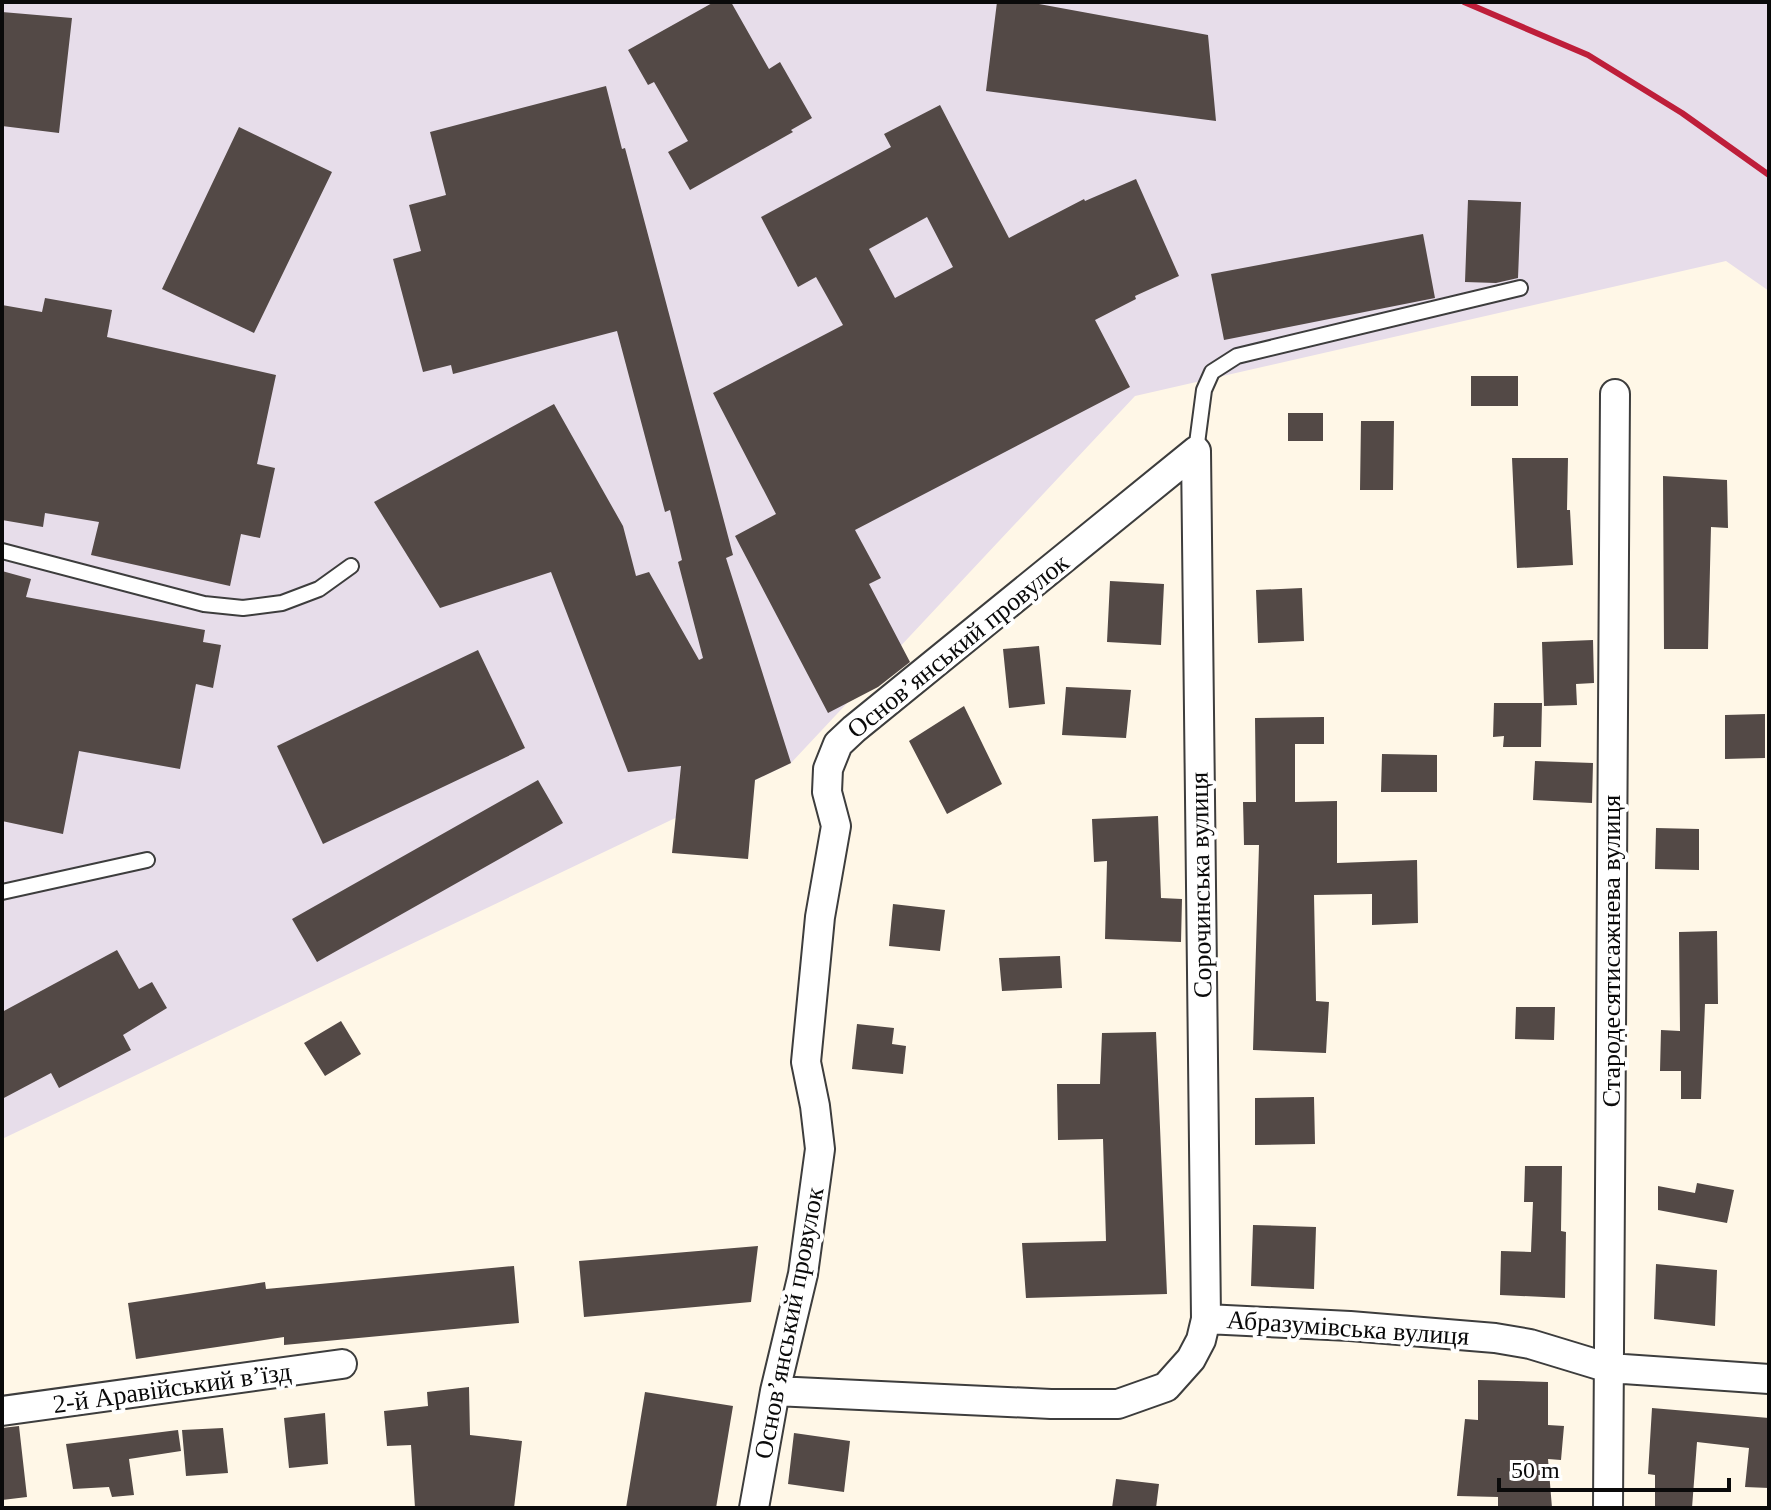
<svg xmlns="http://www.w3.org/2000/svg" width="1771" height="1510" font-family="'Times New Roman',serif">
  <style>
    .industrial { fill: #e7ddea }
    .building { fill: #534946; fill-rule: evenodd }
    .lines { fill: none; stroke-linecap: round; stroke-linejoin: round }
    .service-casing { stroke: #3d3d3d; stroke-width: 18 }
    .minor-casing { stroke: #3d3d3d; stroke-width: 32 }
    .service { stroke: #fff; stroke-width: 14 }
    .minor { stroke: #fff; stroke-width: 28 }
    .rail { stroke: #be1e3a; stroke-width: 6 }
    .labels { text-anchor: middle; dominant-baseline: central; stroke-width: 8; stroke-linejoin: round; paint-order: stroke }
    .street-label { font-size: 26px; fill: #0a0a0a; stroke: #fff }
  </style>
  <rect width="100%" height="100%" fill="#fff7e7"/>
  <path class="industrial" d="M 2,2 L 1769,2 L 1769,291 L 1726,261 L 1135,396 L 791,763 L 2,1139 Z"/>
  <path class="building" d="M 714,2 L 731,2 L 769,69 L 780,62 L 812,118 L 791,130 L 793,132 L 690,190 L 668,152 L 688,141 L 654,82 L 648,85 L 628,50 Z
    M 997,2 L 1028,2 L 1208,35 L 1216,121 L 986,91 Z
    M 2,12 L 72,18 L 59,133 L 2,126 Z
    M 606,86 L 622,149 L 625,148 L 733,555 L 726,558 L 791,763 L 755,780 L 748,859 L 672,853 L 681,766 L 628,772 L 551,572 L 440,608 L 374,502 L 554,404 L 623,526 L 636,576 L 649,572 L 699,660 L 703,658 L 678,562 L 682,560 L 670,510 L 665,512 L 617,331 L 453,374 L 451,365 L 423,372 L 393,259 L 421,251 L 409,205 L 446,195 L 430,132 Z
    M 940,105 L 1009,238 L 1084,199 L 1085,201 L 1136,179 L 1179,276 L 1135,296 L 1136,299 L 1095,320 L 1130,387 L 855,530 L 881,578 L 869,584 L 910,662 L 878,687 L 828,713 L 735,536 L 776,514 L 713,393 L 843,325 L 816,277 L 798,287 L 761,217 L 891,147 L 884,134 ZM 927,217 L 953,267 L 895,298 L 869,249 Z
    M 239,127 L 332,172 L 254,333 L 162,289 Z
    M 1468,200 L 1521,202 L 1518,278 L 1496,283 L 1465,282 Z
    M 1423,234 L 1435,298 L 1224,340 L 1211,274 Z
    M 45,298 L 112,310 L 107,337 L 276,375 L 257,464 L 275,468 L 260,538 L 241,534 L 230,586 L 91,555 L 99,522 L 45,513 L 43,527 L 2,520 L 2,305 L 42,312 Z
    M 1471,376 L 1518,376 L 1518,406 L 1471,406 Z
    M 1288,413 L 1323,413 L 1323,441 L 1288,441 Z
    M 1361,421 L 1394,421 L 1393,490 L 1360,490 Z
    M 1512,458 L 1568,458 L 1567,510 L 1570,510 L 1573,565 L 1517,568 Z
    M 1663,476 L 1727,480 L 1728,528 L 1711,527 L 1708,649 L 1664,649 Z
    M 2,571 L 31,579 L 26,597 L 205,630 L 203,642 L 221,645 L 213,688 L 196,684 L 180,769 L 79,751 L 63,834 L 2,821 Z
    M 1110,581 L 1164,584 L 1161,645 L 1107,642 Z
    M 1302,588 L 1304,641 L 1258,643 L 1256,590 Z
    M 1593,640 L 1594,683 L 1576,684 L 1577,705 L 1544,706 L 1542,642 Z
    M 1039,646 L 1045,704 L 1009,708 L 1003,649 Z
    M 478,650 L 525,748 L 323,844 L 277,746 Z
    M 1066,687 L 1131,690 L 1126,738 L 1062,735 Z
    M 1494,703 L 1542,703 L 1541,747 L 1503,747 L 1504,736 L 1493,737 Z
    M 964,706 L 1002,784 L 947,814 L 909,741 Z
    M 1765,714 L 1765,758 L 1725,759 L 1725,715 Z
    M 1324,717 L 1324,744 L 1295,744 L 1295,802 L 1337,801 L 1337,863 L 1417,860 L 1418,923 L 1372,925 L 1372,894 L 1314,895 L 1316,1001 L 1329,1002 L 1326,1053 L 1253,1050 L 1259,845 L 1244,845 L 1243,802 L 1256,802 L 1255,718 Z
    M 1382,754 L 1437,755 L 1437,792 L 1381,792 Z
    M 1535,761 L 1593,763 L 1592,803 L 1533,800 Z
    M 538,780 L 563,823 L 317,962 L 292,919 Z
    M 1158,816 L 1161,898 L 1182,899 L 1181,942 L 1105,939 L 1107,861 L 1094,862 L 1092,819 Z
    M 1656,828 L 1699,829 L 1699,870 L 1655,869 Z
    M 893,904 L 945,910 L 940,951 L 889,946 Z
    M 1717,931 L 1718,1004 L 1705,1004 L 1701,1099 L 1681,1099 L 1681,1071 L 1660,1071 L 1661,1030 L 1680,1031 L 1679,932 Z
    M 117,950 L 139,989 L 152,982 L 167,1008 L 123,1035 L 131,1050 L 59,1088 L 51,1073 L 2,1099 L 2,1012 Z
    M 1060,956 L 1062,988 L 1002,991 L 999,958 Z
    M 1516,1007 L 1555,1007 L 1554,1040 L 1515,1039 Z
    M 341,1021 L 361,1054 L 325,1076 L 304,1043 Z
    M 857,1024 L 894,1028 L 892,1044 L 906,1046 L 903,1074 L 852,1069 Z
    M 1156,1032 L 1167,1294 L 1026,1298 L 1022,1243 L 1106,1241 L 1103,1139 L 1058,1140 L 1057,1084 L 1100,1084 L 1102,1033 Z
    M 1314,1097 L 1315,1144 L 1255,1145 L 1255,1098 Z
    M 1525,1166 L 1562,1166 L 1561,1231 L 1566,1232 L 1565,1298 L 1500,1295 L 1501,1251 L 1531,1252 L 1533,1202 L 1524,1202 Z
    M 1697,1183 L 1734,1190 L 1727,1223 L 1658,1210 L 1658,1186 L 1695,1193 Z
    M 1253,1225 L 1316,1227 L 1314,1289 L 1251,1286 Z
    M 758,1246 L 751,1302 L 584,1317 L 579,1261 Z
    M 1656,1264 L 1717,1270 L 1715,1326 L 1654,1319 Z
    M 514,1266 L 519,1323 L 284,1345 L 284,1337 L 136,1359 L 128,1303 L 265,1282 L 266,1289 Z
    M 1478,1380 L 1548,1382 L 1548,1425 L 1564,1426 L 1561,1460 L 1548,1459 L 1552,1508 L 1498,1508 L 1498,1497 L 1457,1496 L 1465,1419 L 1478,1420 Z
    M 469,1387 L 470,1435 L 522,1441 L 514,1508 L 415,1508 L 411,1445 L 387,1446 L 384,1411 L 428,1406 L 427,1392 Z
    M 645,1392 L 733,1406 L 716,1508 L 626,1508 Z
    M 1652,1408 L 1769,1418 L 1769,1488 L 1745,1487 L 1749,1448 L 1697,1442 L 1692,1508 L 1655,1508 L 1655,1475 L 1648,1474 Z
    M 325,1413 L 328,1464 L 289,1468 L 284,1418 Z
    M 19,1426 L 27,1497 L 2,1500 L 2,1428 Z
    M 223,1428 L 228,1473 L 186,1476 L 182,1430 Z
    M 178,1430 L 181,1451 L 129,1459 L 134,1495 L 112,1497 L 109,1487 L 73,1489 L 66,1444 Z
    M 794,1433 L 850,1441 L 844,1492 L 788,1484 Z
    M 1116,1479 L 1159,1484 L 1156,1508 L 1112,1508 Z"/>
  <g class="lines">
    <g class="service-casing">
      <path id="service" d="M 1196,451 L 1204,390 L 1212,372 L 1237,356 L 1520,288
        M 2,551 L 204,604 L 243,608 L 282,603 L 319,589 L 351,566
        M 2,892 L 147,860"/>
    </g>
    <g class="minor-casing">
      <path id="minor" d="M 1196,451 L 1206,1319
        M 775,1391 L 1051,1404 L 1118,1404 L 1166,1387 L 1191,1359 L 1201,1340 L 1206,1319 L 1350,1326 L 1495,1338 L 1530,1344 L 1609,1368 L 1769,1379
        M 2,1411 L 342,1364
        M 754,1508 L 775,1391 L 803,1274 L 820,1149 L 815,1106 L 806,1062 L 820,917 L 836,826 L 827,792 L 828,769 L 838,744 L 854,729 L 1196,451
        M 1608,1508 L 1615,394"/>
    </g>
    <use href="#service" class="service"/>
    <use href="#minor" class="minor"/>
    <path class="rail" d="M 1464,2 L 1588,55 L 1682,113 L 1769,175"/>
  </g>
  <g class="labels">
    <g class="street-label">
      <text transform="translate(958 646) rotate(-39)">Основ’янський провулок</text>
      <text transform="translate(1201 885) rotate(-91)">Сорочинська вулиця</text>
      <text transform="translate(1611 951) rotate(-90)">Стародесятисажнева вулиця</text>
      <text transform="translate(789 1323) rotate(-79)">Основ’янський провулок</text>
      <text transform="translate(1348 1328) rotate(4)">Абразумівська вулиця</text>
      <text transform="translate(172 1388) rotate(-8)">2-й Аравійський в’їзд</text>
    </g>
  </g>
  <rect width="1771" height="1510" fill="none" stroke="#0a0a0a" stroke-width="8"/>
  <path d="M1499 1478v12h230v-12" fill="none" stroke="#0a0a0a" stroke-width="4"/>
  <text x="1511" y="1478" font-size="24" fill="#0a0a0a" stroke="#ffffff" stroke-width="6" paint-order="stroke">50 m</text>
</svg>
